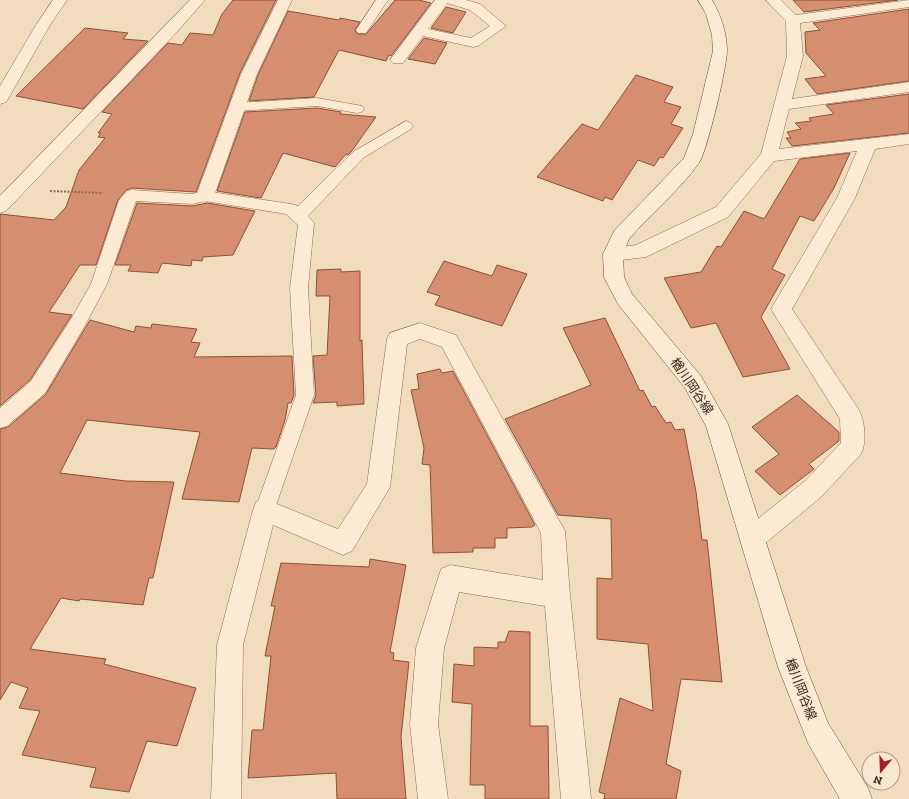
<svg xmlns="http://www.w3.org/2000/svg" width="909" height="799" font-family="'Zilla Slab','Noto Sans JP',serif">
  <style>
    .building { fill: #d58e70; stroke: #8f5038 }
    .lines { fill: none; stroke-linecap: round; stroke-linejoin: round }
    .service-casing { stroke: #8d6c55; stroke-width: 1 }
    .minor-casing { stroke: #8d6c55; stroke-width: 1 }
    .tertiary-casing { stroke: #8d6c55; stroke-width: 1 }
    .secondary-casing { stroke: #6e4d38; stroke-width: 1 }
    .path { stroke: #8d6c55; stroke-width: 2; stroke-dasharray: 2 1.5; stroke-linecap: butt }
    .service { fill: #fcebd2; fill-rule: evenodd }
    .minor { fill: #fcebd2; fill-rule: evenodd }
    .tertiary { fill: #fcebd2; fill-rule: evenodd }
    .secondary { fill: #fcebd2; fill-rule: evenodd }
    .labels { text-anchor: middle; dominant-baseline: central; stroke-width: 3; stroke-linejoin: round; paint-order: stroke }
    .street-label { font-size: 13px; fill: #3b261b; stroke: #f9e8cf }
  </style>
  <rect width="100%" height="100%" fill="#f2dcbe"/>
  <path class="building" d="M 233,0 L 276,0 L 240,73 L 196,192 L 132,188 L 126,190 L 118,200 L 96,265 L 80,265 L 49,312 L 72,315 L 70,318 L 30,380 L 0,406 L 0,214 L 54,220 L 66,207 L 79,170 L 105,138 L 98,137 L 101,133 L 98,133 L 112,114 L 102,112 L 168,43 L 182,45 L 190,33 L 213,35 L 222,14 Z
    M 395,0 L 419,0 L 431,3 L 391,56 L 389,55 L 386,61 L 339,50 L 314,97 L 249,101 L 258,75 L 288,11 L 339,20 L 340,18 L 360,22 L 355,31 L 358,34 L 366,34 Z
    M 793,0 L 898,0 L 804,12 Z
    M 446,7 L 466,12 L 453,33 L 431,28 Z
    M 909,9 L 909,81 L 817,94 L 805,79 L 826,76 L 806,53 L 805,32 L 820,30 L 813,23 Z
    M 85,28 L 128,33 L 123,39 L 148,41 L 83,109 L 16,96 Z
    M 424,38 L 447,43 L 435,64 L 408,59 Z
    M 636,75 L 673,87 L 664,102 L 681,107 L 671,124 L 683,128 L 663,158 L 660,157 L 654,166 L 638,160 L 612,200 L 605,197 L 603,201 L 537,177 L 582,124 L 598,130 Z
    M 909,94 L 909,133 L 792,146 L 786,138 L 791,138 L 787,132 L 801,129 L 795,123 L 811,121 L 809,118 L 834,114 L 826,105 Z
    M 317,108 L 341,112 L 340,114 L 376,117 L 351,152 L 348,155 L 346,154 L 335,167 L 283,153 L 261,198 L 217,191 L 245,112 Z
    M 850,153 L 834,188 L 814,221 L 800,216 L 772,269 L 785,275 L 761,317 L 790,369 L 743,377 L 716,323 L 691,328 L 664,278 L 701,272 L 717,246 L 721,247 L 744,211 L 764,219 L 800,159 Z
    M 137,203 L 192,206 L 207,203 L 255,211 L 233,255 L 203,257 L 202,261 L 192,260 L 191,266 L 162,263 L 158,273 L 128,271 L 131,265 L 115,265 Z
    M 444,261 L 492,276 L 497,265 L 527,274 L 502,326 L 435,305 L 440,296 L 427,292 Z
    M 341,269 L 341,272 L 360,271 L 360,341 L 362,340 L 364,404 L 337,406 L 337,402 L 313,403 L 316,395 L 313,356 L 327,355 L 330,296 L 316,296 L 317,270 Z
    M 605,318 L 640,391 L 643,390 L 652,407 L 655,406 L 666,423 L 671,422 L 675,430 L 684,429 L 696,492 L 702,540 L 707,540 L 722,682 L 681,679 L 666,764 L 681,771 L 676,799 L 604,799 L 605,794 L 599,792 L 620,698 L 653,711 L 648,644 L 597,639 L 597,578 L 612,579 L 611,519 L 558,515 L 505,419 L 591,385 L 563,328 Z
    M 90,320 L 134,332 L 136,326 L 151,328 L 152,324 L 197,329 L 191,342 L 200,343 L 194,357 L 292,356 L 294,395 L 291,403 L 288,403 L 285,420 L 276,447 L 274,449 L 252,448 L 239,502 L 182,499 L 200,432 L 87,420 L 60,473 L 126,481 L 174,482 L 153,578 L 149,578 L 143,605 L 80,599 L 79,601 L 61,598 L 30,649 L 106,659 L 104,664 L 196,688 L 177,746 L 147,741 L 129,792 L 90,787 L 96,768 L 22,755 L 40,711 L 19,708 L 28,688 L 11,682 L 0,700 L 0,429 L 8,427 L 46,394 Z
    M 440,369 L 442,373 L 453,371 L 535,525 L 532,527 L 507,528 L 507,538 L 495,538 L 495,548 L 473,548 L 473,552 L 433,553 L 430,465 L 422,464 L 424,448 L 411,390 L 419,389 L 417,374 Z
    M 797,395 L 839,432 L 839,441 L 809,464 L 814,469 L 780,495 L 755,471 L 779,454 L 752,427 Z
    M 370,559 L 406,565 L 390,652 L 394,653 L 393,660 L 409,662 L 401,737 L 406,799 L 337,799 L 336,773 L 248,778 L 252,730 L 263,730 L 271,656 L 265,656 L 275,606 L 271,606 L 281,563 L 369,567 Z
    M 509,631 L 530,632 L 530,726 L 548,726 L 549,799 L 485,799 L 485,785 L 470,785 L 472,704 L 452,702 L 454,664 L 474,666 L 474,647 L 498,648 L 498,642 L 505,642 Z"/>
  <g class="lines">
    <g class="service-casing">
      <path id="service" d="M 376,0 L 388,0 L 366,33 L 358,33 L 356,30 Z
        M 317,98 L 357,105 L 362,106 L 364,109 L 362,112 L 357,113 L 317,106 L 237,111 L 232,110 L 230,107 L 232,104 L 237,103 Z
        M 406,121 L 411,123 L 413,126 L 411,129 L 363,158 L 308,216 L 314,223 L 308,288 L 314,395 L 272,517 L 265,520 L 258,517 L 255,510 L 296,395 L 290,288 L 298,225 L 286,214 L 205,201 L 192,204 L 136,201 L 107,284 L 83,329 L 45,393 L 7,426 L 0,428 L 0,408 L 31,381 L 71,319 L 91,284 L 119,200 L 127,191 L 132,190 L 192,194 L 205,191 L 291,204 L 298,206 L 353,152 Z"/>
    </g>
    <g class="minor-casing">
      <path id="minor" d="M 53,0 L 67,0 L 50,25 L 8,99 L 6,102 L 0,104 L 0,86 L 36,25 Z
        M 278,0 L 292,0 L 257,74 L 214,196 L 211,200 L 205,202 L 199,200 L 196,196 L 241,74 Z
        M 435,0 L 466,0 L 480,4 L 506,26 L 478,46 L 473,47 L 423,36 L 403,63 L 393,63 L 390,60 ZM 447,3 L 470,10 L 490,26 L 471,38 L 428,29 Z
        M 766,0 L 781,0 L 796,15 L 909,0 L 909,7 L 800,23 L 803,56 L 792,99 L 909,82 L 909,92 L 789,109 L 779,149 L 909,134 L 909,144 L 875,149 L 855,198 L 792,309 L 859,410 C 865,422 867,442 861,454 L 821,497 L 762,546 L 753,550 L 744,546 L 741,538 L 744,530 L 805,481 L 841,443 L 840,419 L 771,309 L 837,198 L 857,151 L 774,161 L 728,217 L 646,257 L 613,261 L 606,259 L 603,254 L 606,249 L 636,245 L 716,207 L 761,154 L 787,56 L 786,21 Z
        M 420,323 L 456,335 L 565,531 L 570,595 L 591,799 L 561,799 L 545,606 L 459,592 L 444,648 L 438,724 L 448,799 L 418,799 L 410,724 L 416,648 L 441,569 L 450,565 L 543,580 L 541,533 L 442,347 L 420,339 L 407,344 L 390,487 L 352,551 L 343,555 L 273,525 L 243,645 L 241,799 L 211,799 L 217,645 L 253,510 L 256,502 L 265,499 L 338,529 L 367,484 L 387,339 L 390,333 Z"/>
    </g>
    <g class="tertiary-casing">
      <path id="tertiary" d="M 190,0 L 205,0 L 176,33 L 6,211 L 0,213 L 0,196 Z"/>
    </g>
    <g class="secondary-casing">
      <path id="secondary" d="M 698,0 L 712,0 C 721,15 726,31 727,49 C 728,63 707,152 699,163 C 679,191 651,213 629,239 L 623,254 L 624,277 L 632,294 L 701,376 L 728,424 L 806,667 L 828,723 L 868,788 L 872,799 L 840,799 L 808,743 L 778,667 L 706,426 L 685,388 L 618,304 L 604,277 L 603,254 L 614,231 L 684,158 L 693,134 L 713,51 L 712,35 L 706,14 Z"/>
    </g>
    <path class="path" d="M 50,191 L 103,193"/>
    <use href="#service" class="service"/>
    <use href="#minor" class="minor"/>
    <use href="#tertiary" class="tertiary"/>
    <use href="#secondary" class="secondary"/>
  </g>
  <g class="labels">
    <g class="street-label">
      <text transform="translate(692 386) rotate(56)">楢川岡谷線</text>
      <text transform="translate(801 689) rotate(69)">楢川岡谷線</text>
    </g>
  </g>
  <g transform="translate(881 771) rotate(199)"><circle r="19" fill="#f9e8cf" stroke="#ad9a87"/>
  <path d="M0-3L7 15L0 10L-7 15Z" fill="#a21e2f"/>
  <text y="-6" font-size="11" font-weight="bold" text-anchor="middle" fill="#3b261b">N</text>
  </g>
</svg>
